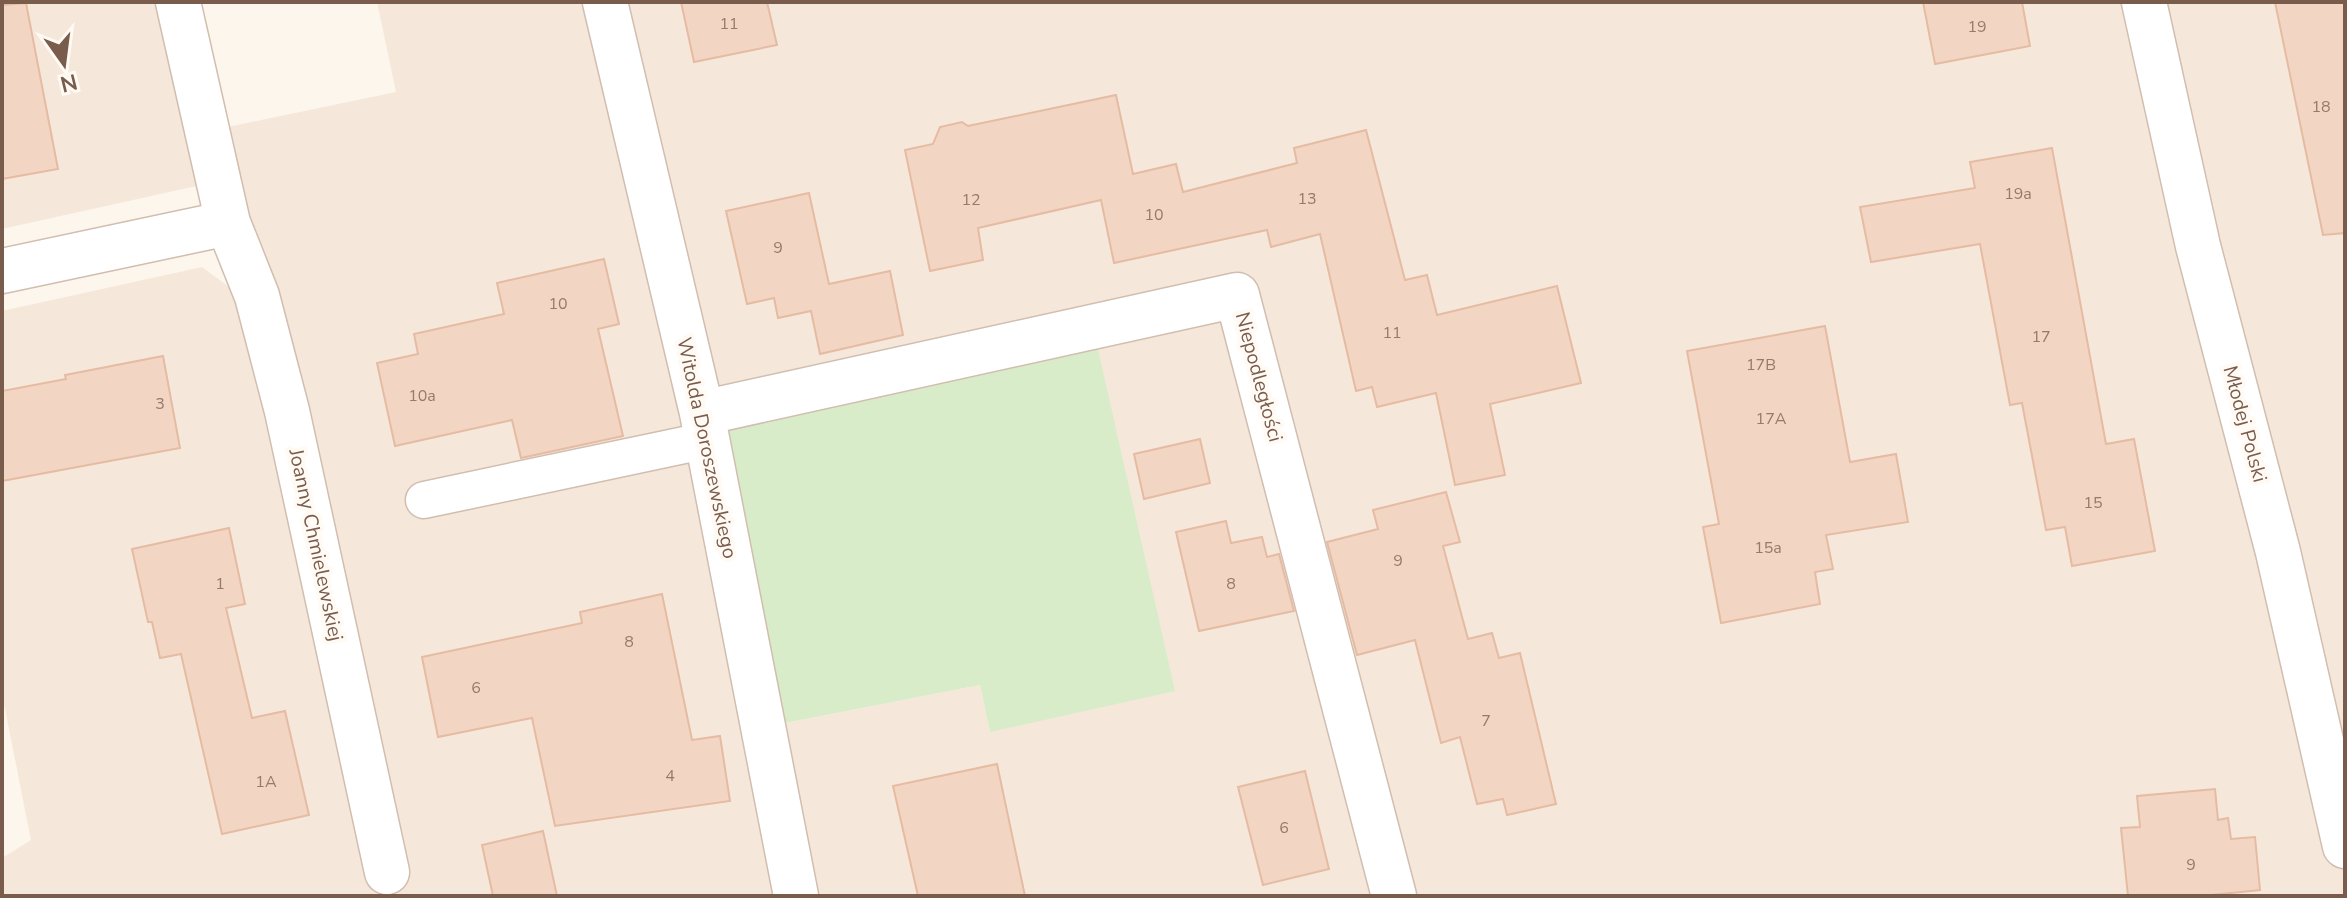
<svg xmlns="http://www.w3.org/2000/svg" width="2347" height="898" font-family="'Nunito Sans',sans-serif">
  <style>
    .residential { fill: #f5e8da; fill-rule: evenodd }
    .grass { fill: #d8ecc9 }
    .building { fill: #f3d5c3; stroke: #e6bba3; stroke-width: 2 }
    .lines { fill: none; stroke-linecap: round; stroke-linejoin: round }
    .lane-casing { stroke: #d1beb0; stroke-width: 39 }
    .street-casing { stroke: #d1beb0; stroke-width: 47 }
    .lane { stroke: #fff; stroke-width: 36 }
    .street { stroke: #fff; stroke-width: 44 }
    .labels { text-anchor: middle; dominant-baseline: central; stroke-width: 8; stroke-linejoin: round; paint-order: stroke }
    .number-label { font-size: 16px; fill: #987a6a }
    .street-label { font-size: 20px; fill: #7a5c4d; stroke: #fffaf3 }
  </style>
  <rect width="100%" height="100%" fill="#fdf6ec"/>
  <path class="residential" d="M 2,2 L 178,2 L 208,131 L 396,92 L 377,2 L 2345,2 L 2345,896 L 2,896 L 2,858 L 31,840 L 2,694 L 2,311 L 202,267 L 240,295 L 219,181 L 2,229 ZM 1093,327 L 1099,364 L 990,732 L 980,685 L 785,723 L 764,733 Z"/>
  <path class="grass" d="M 1093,327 L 1175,691 L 990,732 L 980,685 L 785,723 L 764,733 L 702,413 Z"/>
  <path class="building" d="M 681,2 L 767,2 L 777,45 L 694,62 Z
    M 1923,2 L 2022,2 L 2030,46 L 1935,64 Z
    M 2275,2 L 2345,2 L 2345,233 L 2323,235 Z
    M 26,3 L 58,169 L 2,179 L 2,5 Z
    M 1116,95 L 1133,174 L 1176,164 L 1183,192 L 1297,163 L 1294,148 L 1366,130 L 1405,280 L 1427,275 L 1437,315 L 1557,286 L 1581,383 L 1490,404 L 1505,475 L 1455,485 L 1436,393 L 1377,407 L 1372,387 L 1356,391 L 1320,234 L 1271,247 L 1267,230 L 1114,263 L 1101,200 L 978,228 L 983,260 L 930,271 L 905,150 L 933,144 L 940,127 L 962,122 L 968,126 Z
    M 2052,148 L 2106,444 L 2134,439 L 2155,551 L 2072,566 L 2065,527 L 2046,530 L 2022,403 L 2010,405 L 1980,244 L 1871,262 L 1860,207 L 1975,188 L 1970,162 Z
    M 809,193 L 829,284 L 890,271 L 903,335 L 820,354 L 811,311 L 778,318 L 774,298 L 747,304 L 726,211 Z
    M 604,259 L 619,324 L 598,329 L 623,436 L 521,458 L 512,420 L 395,446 L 377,363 L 418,354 L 414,334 L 504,314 L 497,283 Z
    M 1825,326 L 1850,462 L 1896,454 L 1908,522 L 1826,535 L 1833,569 L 1815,572 L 1820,604 L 1721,623 L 1703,527 L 1719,524 L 1687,351 Z
    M 163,356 L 180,448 L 2,481 L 2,391 L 66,379 L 65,375 Z
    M 1200,439 L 1210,483 L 1144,499 L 1134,454 Z
    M 1446,492 L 1460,542 L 1443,546 L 1468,639 L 1492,633 L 1499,658 L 1520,653 L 1556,804 L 1507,815 L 1503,799 L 1477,804 L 1460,737 L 1441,743 L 1415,640 L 1357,655 L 1327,542 L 1378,529 L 1373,510 Z
    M 1226,521 L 1231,543 L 1262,537 L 1267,557 L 1279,554 L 1294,611 L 1199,631 L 1176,532 Z
    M 229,528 L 245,604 L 226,608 L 252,718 L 285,711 L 309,815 L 222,834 L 181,654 L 160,658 L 152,622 L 148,622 L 132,549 Z
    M 662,594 L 692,740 L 720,736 L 730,801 L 555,826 L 532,718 L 438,737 L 422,657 L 582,623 L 580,612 Z
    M 997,764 L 1025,896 L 918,896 L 893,786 Z
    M 1305,771 L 1329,869 L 1263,885 L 1238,787 Z
    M 2215,789 L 2218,820 L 2228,818 L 2231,839 L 2255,837 L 2260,890 L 2202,896 L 2128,896 L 2121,828 L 2140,827 L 2137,796 Z
    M 543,831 L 557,896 L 493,896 L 482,845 Z"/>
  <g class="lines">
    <g class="lane-casing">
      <path id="lane" d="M 424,500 L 708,440"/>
    </g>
    <g class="street-casing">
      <path id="street" d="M 178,2 L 228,223 L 257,296 L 287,411 L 387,872
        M 605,2 L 702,413 L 796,896
        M 2144,2 L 2198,246 L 2278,552 L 2345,846
        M 2,271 L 228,223
        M 702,413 L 1237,295 L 1394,896"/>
    </g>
    <use href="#lane" class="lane"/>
    <use href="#street" class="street"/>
  </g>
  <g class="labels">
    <g class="number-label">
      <text x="729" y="24">11</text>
      <text x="1977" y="27">19</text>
      <text x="2321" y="107">18</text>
      <text x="2018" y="194">19a</text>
      <text x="1307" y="199">13</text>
      <text x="971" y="200">12</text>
      <text x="1154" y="215">10</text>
      <text x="778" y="248">9</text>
      <text x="558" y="304">10</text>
      <text x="1392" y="333">11</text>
      <text x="2041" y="337">17</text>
      <text x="1761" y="365">17B</text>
      <text x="422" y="396">10a</text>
      <text x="160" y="404">3</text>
      <text x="1771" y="419">17A</text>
      <text x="2093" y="503">15</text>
      <text x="1768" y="548">15a</text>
      <text x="1398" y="561">9</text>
      <text x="220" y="584">1</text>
      <text x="1231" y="584">8</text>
      <text x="629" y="642">8</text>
      <text x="476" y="688">6</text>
      <text x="1486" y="721">7</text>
      <text x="670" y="776">4</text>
      <text x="266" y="782">1A</text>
      <text x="1284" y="828">6</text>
      <text x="2191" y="865">9</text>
    </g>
    <g class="street-label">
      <text transform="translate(1259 377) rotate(75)">Niepodległości</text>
      <text transform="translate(2245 424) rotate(75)">Młodej Polski</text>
      <text transform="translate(707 448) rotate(78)">Witolda Doroszewskiego</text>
      <text transform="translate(316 545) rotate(78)">Joanny Chmielewskiej</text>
    </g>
  </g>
  <rect width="2347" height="898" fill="none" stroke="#7a5c4d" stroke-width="8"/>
  <g transform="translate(64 64) rotate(166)" stroke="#fffaf3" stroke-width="6" paint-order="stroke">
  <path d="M0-6L14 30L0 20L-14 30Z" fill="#7a5c4d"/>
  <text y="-12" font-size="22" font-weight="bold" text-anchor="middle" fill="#7a5c4d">N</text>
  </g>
</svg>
